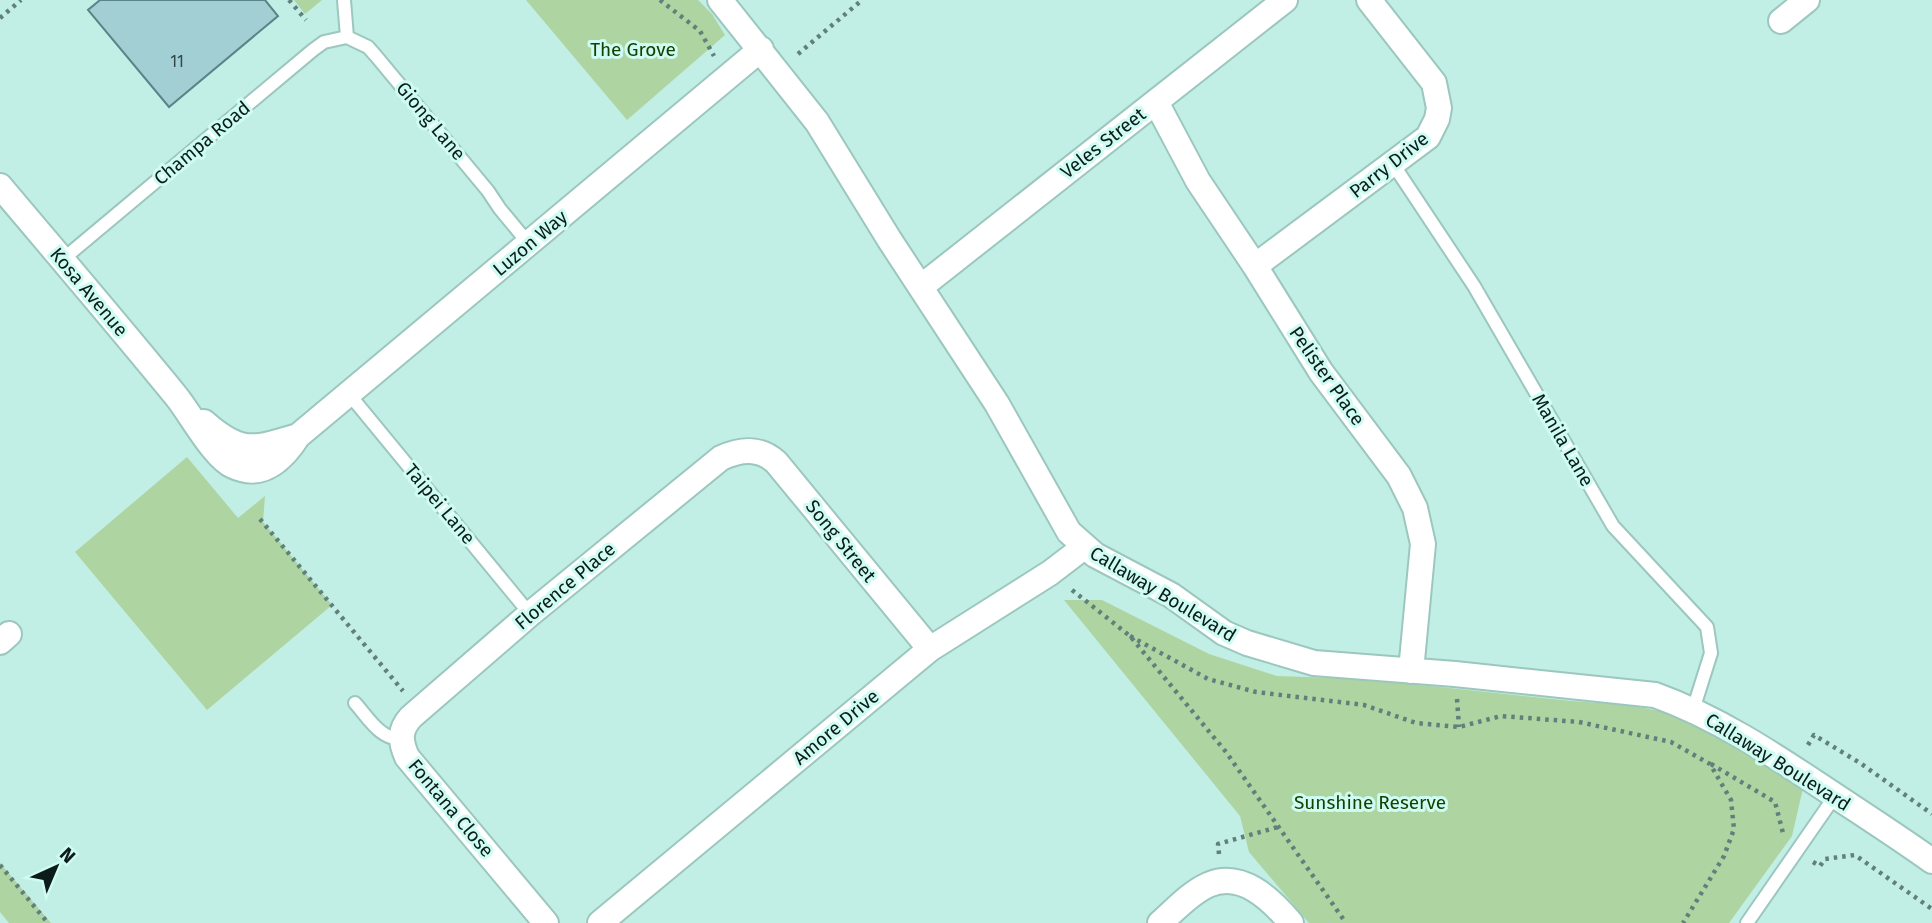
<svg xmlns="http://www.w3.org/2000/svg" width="1932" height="923" font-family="'Fira Sans',sans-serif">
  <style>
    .green { fill: #aed4a2 }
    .building { fill: #a2cfd4; stroke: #598488; stroke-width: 2 }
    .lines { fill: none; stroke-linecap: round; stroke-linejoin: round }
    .lane-casing { stroke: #9bc7be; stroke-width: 16 }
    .street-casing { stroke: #9bc7be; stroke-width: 28 }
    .path { stroke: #62807b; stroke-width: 4.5; stroke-dasharray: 3.5 5; stroke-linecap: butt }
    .lane { stroke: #fff; stroke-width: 12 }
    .street { stroke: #fff; stroke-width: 24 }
    .labels { text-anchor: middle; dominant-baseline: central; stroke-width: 6; stroke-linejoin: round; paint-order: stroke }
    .number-label { font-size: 16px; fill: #314948 }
    .park-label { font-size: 19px; fill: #154001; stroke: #cefcf3 }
    .street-label { font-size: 19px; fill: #0b1c1a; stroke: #cefcf3 }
  </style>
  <rect width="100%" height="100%" fill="#c1eee5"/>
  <path class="green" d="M 294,0 L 322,0 L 305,14 Z
    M 526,0 L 698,0 L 712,14 L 725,35 L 627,120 Z
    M 187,457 L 238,518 L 265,496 L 263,522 L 332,605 L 207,710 L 75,552 Z
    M 1064,600 L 1102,600 L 1209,654 L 1277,676 L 1365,679 L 1571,701 L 1629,705 L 1664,712 L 1701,727 L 1803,788 L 1792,836 L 1729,923 L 1309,923 L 1249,852 L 1240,816 Z
    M 0,863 L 51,923 L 9,923 L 0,912 Z"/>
  <path class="building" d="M 100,0 L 265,0 L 278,16 L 169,107 L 88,10 Z"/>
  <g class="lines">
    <g class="lane-casing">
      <path id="lane" d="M 344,0 L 347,37 L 368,47 L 376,56 L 488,191 L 500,209 L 529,244
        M 1393,164 L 1474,286 L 1613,526 L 1707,627 L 1711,653 L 1693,710
        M 62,260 L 313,50 L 324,42 L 347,37
        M 349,394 L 530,614
        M 355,703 C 367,716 381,741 401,738
        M 1747,923 L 1835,796"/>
    </g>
    <g class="street-casing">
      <path id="street" d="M 720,0 L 817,122 L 889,239 L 997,404 L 1069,532 L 1095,555 L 1171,595 L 1224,633 L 1247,643 L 1314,663 L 1455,674 L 1655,695 C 1716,717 1771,753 1825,789 C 1861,813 1897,836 1932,861
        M 1781,21 L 1807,0
        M 1156,102 L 1198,181 L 1255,266 L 1321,372 L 1399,476 L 1415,508 L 1423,544 L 1411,671
        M 0,186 C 59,256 118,325 176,396 C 190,413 214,458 233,466 C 263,480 284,458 298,436 L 761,49
        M 1255,266 L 1428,137 L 1437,119 L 1439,108 L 1434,83 L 1369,0
        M 922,286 L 1285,0
        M 204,422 C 241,455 254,449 298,436
        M 0,642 L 9,634
        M 546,923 L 407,757 C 400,741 399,730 411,717 L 530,614 L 721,458 C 741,449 759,447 776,462 L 930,649
        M 600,923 L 930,649 L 1050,573 L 1084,547
        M 1160,923 C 1174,911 1190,893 1208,885 C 1241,870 1271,899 1291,923"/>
    </g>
    <path class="path" d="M 289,0 L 306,20
      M 660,0 L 700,31 L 714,56
      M 0,18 L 21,0
      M 798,54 L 862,0
      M 260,519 L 403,691
      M 1072,590 L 1130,636 L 1226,752 L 1346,923
      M 1130,636 L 1208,679 L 1256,692 L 1364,705 L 1416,723 L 1459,727 L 1501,716 L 1579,722 L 1671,742 L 1710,764 L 1731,800 L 1734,829 L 1724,856 L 1683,923
      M 1457,699 L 1459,727
      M 1808,745 L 1814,735 L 1860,763 L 1932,814
      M 1711,764 L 1775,802 L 1783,833
      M 1219,854 L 1218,844 L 1278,827
      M 1813,862 L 1820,866 L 1825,859 L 1855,855 L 1932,909
      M 0,865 L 48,923"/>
    <use href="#lane" class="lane"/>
    <use href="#street" class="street"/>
  </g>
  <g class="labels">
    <g class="number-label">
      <text x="177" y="61">11</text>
    </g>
    <g class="park-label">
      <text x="633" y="49">The Grove</text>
      <text x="1370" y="802">Sunshine Reserve</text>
    </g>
    <g class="street-label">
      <text transform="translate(431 121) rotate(50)">Giong Lane</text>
      <text transform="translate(202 143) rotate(-40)">Champa Road</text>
      <text transform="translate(1103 143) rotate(-38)">Veles Street</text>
      <text transform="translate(1389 165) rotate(-38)">Parry Drive</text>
      <text transform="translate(530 243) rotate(-40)">Luzon Way</text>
      <text transform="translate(89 292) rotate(50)">Kosa Avenue</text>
      <text transform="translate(1327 376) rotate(55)">Pelister Place</text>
      <text transform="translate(1563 440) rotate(60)">Manila Lane</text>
      <text transform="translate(440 504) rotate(50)">Taipei Lane</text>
      <text transform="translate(841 541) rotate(51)">Song Street</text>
      <text transform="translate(565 586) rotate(-40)">Florence Place</text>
      <text transform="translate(1163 594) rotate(31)">Callaway Boulevard</text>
      <text transform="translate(836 727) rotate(-40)">Amore Drive</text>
      <text transform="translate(1778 762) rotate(32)">Callaway Boulevard</text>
      <text transform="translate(451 808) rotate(50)">Fontana Close</text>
    </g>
  </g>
  <g transform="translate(56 867) rotate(44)" stroke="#cefcf3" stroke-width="5" paint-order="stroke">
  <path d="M0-5L12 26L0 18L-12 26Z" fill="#0b1c1a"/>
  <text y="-10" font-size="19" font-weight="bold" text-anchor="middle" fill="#0b1c1a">N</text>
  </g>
</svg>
